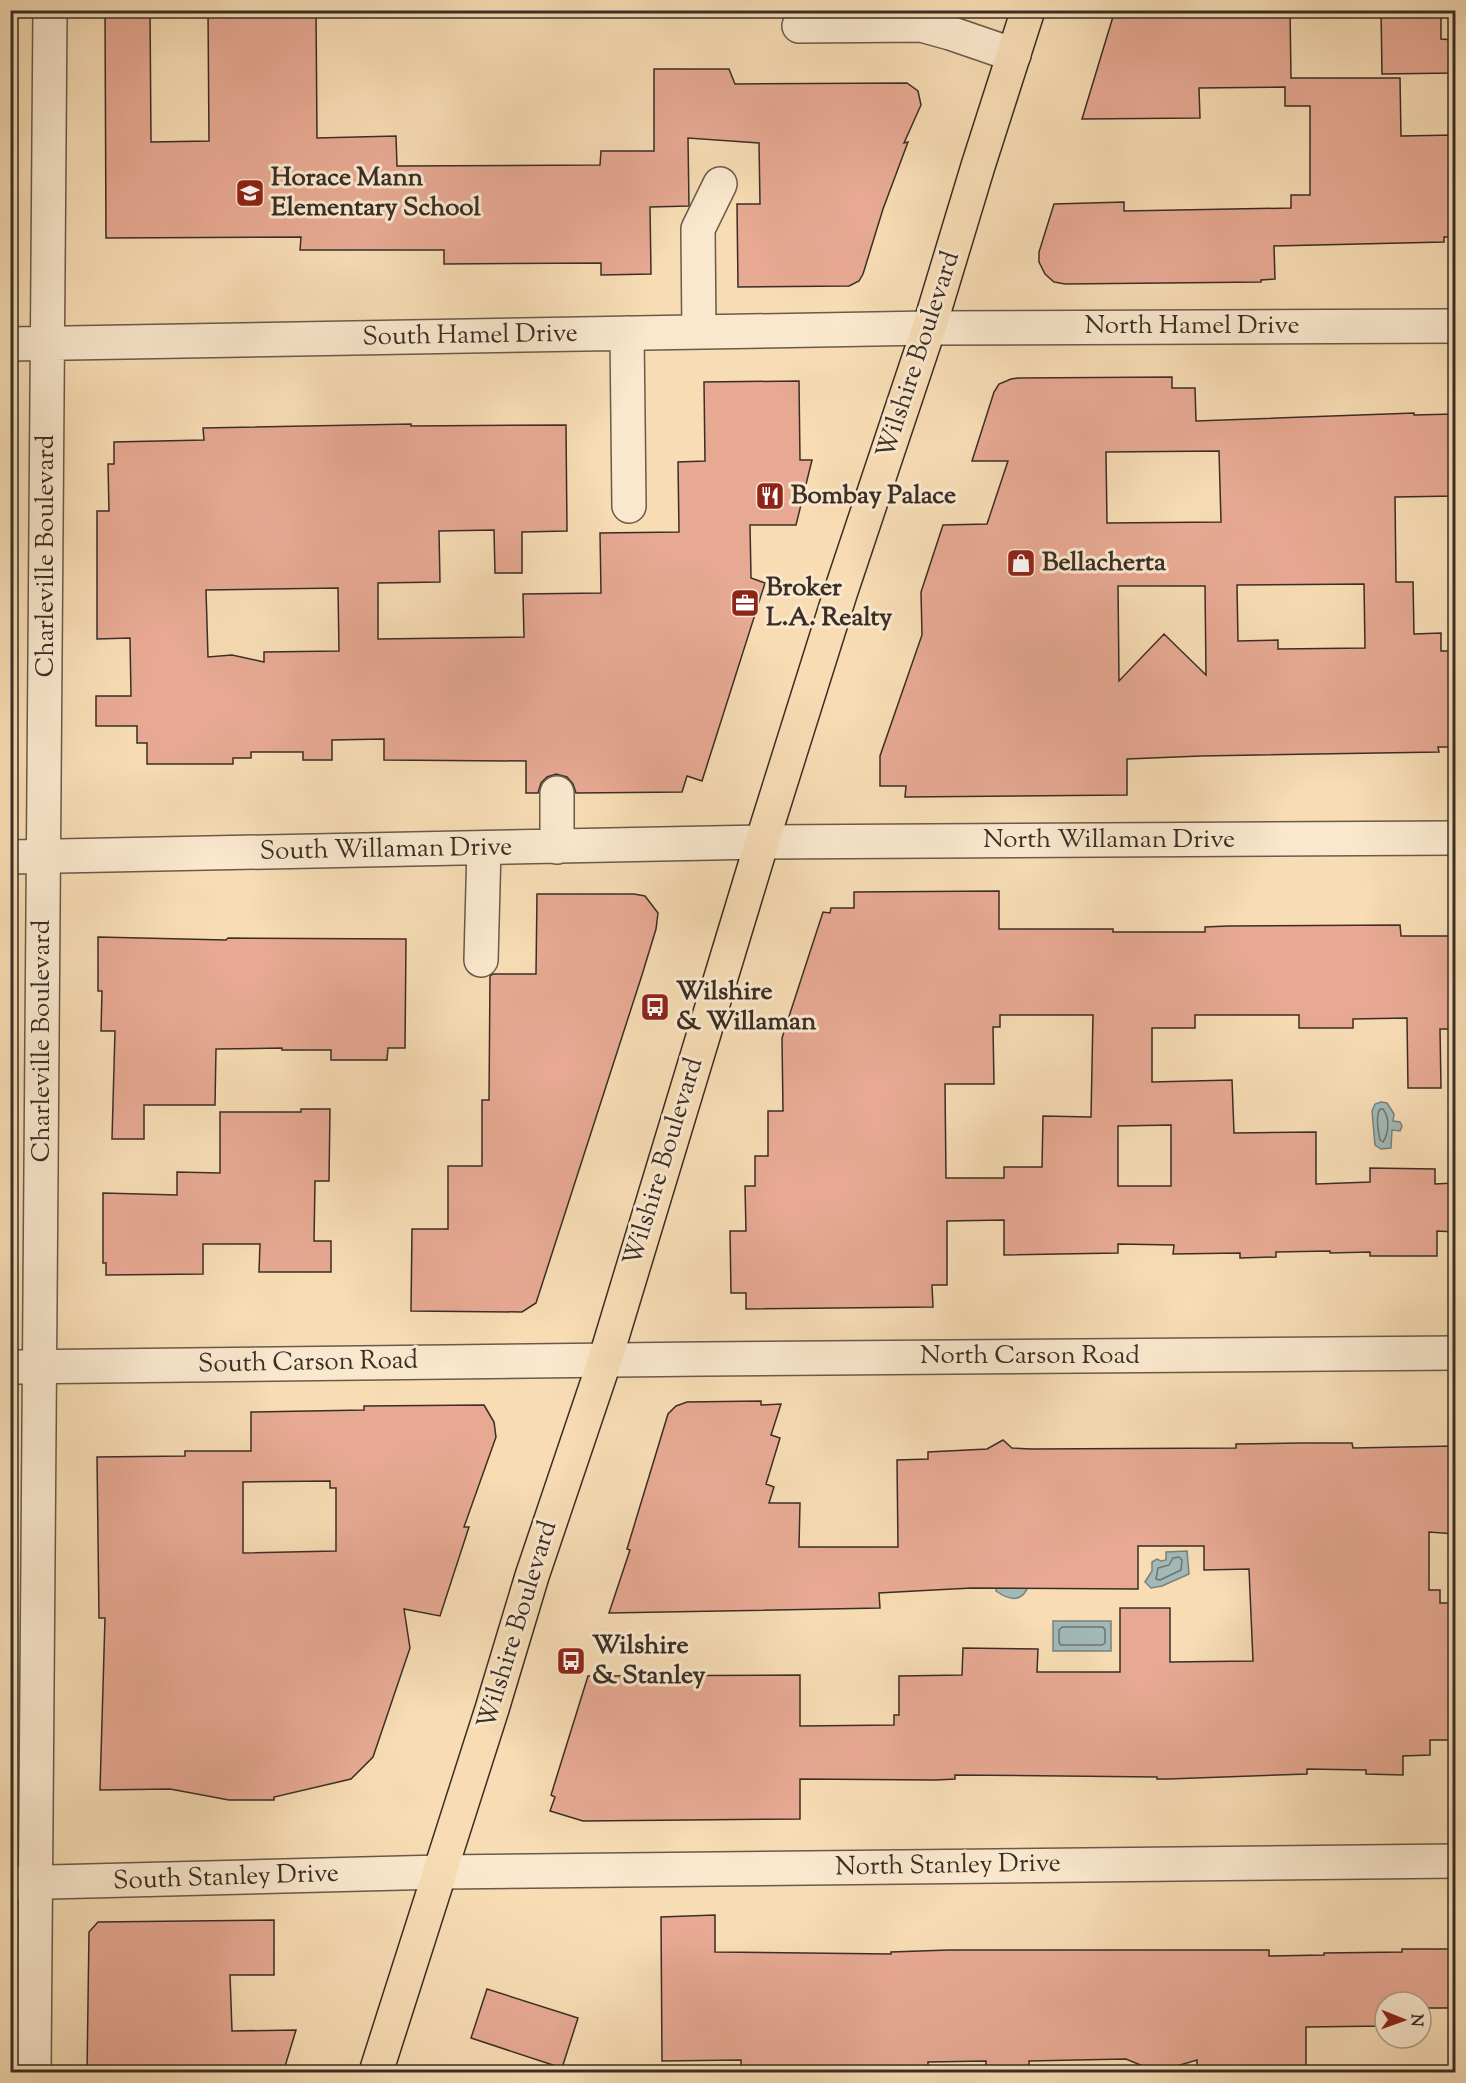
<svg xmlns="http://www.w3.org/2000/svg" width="1466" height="2083" font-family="'Sorts Mill Goudy',serif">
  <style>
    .water { fill: #a2b9b8; stroke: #78817e; stroke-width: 1.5 }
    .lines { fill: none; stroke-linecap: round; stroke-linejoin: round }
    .shore { stroke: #6e746f; stroke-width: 1.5 }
    .building { fill: #e7a993; stroke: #3a2e26; stroke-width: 1.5; fill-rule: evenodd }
    .minor-casing { stroke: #695a4a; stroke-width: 36 }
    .major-casing { stroke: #3a2e26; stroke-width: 36 }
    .minor { stroke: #fae8ce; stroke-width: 33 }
    .major { stroke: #f7dcb4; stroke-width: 33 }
    .labels { text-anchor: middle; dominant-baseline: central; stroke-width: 6; stroke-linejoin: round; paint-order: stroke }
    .poi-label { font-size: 26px; font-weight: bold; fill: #3a2e26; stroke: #fae8ce; text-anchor: start }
    .street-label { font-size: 26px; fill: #3a2e26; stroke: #fae8ce }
  </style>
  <rect width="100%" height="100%" fill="#f7dcb4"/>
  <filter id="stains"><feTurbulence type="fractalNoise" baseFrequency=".00333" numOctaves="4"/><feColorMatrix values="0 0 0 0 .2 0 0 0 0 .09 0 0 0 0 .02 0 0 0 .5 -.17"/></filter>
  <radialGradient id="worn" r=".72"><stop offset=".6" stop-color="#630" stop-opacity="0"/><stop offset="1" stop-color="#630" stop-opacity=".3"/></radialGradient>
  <path class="water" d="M 1381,1102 L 1387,1103 L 1394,1114 L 1393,1121 L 1400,1122 L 1402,1126 L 1400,1131 L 1392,1130 L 1391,1148 L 1381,1149 L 1375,1145 L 1372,1111 L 1375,1104 Z
    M 1187,1551 L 1189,1574 L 1162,1586 L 1151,1588 L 1145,1582 L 1152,1571 L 1152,1562 L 1157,1559 L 1161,1561 L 1166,1560 L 1166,1552 Z
    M 1029,1584 C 1023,1603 1010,1601 996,1591 L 996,1586 Z
    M 1053,1621 L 1111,1621 L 1111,1651 L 1053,1651 Z"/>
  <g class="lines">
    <path class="shore" d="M 1380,1109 L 1383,1109 C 1390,1118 1389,1133 1383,1142 L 1380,1140 C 1378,1131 1375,1117 1380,1109 Z
      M 1179,1557 L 1182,1560 L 1181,1570 L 1160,1580 L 1156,1579 L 1158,1568 L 1169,1565 L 1173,1558 Z
      M 1062,1627 L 1103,1627 L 1105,1630 L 1105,1643 L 1102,1645 L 1061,1645 L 1059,1642 L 1059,1630 Z"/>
  </g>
  <path class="building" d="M 105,10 L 150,10 L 151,142 L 209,141 L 208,10 L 316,10 L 317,138 L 396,136 L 397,166 L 600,165 L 601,151 L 654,151 L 654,69 L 729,69 L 735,84 L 907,83 L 918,91 L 921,105 L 904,143 L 908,142 L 883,209 L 863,274 L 859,281 L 849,286 L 738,287 L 737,204 L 760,204 L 759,143 L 688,138 L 689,206 L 650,207 L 651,274 L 601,275 L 601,263 L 444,264 L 444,250 L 300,250 L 301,237 L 106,238 Z
    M 1115,10 L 1290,10 L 1291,78 L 1400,78 L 1401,136 L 1455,135 L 1455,237 L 1444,237 L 1444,242 L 1274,246 L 1275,279 L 1261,280 L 1261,282 L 1065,284 L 1054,282 L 1045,274 L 1039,262 L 1039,252 L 1054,204 L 1124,202 L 1124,211 L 1291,208 L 1291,195 L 1310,195 L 1310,106 L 1285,106 L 1285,87 L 1199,88 L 1200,118 L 1082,119 Z
    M 1381,10 L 1441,10 L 1441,39 L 1455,40 L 1455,73 L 1382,74 Z
    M 1172,377 L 1172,388 L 1195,388 L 1196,421 L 1414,413 L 1414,415 L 1455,414 L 1455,496 L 1395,497 L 1396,582 L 1413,582 L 1414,634 L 1441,633 L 1441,651 L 1455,651 L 1455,747 L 1438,747 L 1439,752 L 1201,756 L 1127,759 L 1127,795 L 905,797 L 906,786 L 880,786 L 880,756 L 922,635 L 921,592 L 943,525 L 987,524 L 1008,461 L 972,461 L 994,392 L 999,384 L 1011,379 L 1018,378 ZM 1219,451 L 1221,522 L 1107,523 L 1106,452 ZM 1364,584 L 1365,648 L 1278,649 L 1278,640 L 1238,641 L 1237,585 ZM 1118,586 L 1205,586 L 1206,675 L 1164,634 L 1119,681 Z
    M 799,381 L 800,460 L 812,460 L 796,525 L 750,525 L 751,578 L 765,583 L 702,781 L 687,776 L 682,792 L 576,793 L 573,784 L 567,777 L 556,774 L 547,777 L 541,783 L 538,793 L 526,793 L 526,761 L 384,760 L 384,739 L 332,740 L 332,760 L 303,760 L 303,752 L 251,752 L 251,758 L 233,758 L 233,764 L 147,764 L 147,743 L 137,743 L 137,726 L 96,726 L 96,696 L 131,696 L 130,638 L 97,639 L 97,511 L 109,511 L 108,464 L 114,464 L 114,442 L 204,440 L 203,428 L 411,424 L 411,426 L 566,425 L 567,531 L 522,532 L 522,573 L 495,573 L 494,530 L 439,531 L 440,582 L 378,583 L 378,639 L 524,637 L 523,594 L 601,593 L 600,533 L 679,532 L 678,462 L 705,461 L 704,382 ZM 338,588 L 339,651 L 264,652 L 264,662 L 232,655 L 208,657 L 206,590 Z
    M 999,891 L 999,929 L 1113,929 L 1113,932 L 1205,932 L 1205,927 L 1228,926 L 1400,925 L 1401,936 L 1455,936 L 1455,1029 L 1440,1029 L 1441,1088 L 1408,1088 L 1407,1018 L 1353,1019 L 1353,1028 L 1299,1028 L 1299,1015 L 1195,1015 L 1195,1028 L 1152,1028 L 1152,1082 L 1232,1080 L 1234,1133 L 1316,1132 L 1316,1184 L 1370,1182 L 1370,1168 L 1435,1169 L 1435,1184 L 1455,1183 L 1455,1232 L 1437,1231 L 1437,1256 L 1370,1256 L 1370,1252 L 1330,1253 L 1330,1251 L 1276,1252 L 1276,1257 L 1240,1258 L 1240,1253 L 1173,1254 L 1174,1245 L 1118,1244 L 1118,1253 L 1004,1255 L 1004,1220 L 947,1221 L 947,1285 L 932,1285 L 933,1307 L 746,1309 L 746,1293 L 731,1293 L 730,1231 L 746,1231 L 745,1186 L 755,1186 L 755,1156 L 768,1156 L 768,1111 L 783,1111 L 782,1038 L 823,912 L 830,913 L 831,908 L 854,908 L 854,892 ZM 1000,1015 L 1093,1015 L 1091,1117 L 1043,1116 L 1042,1167 L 1004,1167 L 1004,1178 L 946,1178 L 945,1084 L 994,1084 L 993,1027 L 1000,1027 ZM 1171,1125 L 1171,1186 L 1118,1186 L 1118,1126 Z
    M 537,894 L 634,894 L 645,896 L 658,913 L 656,929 L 642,975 L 536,1303 L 522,1312 L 411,1311 L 412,1229 L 448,1229 L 448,1166 L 482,1166 L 482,1100 L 489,1100 L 490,976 L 493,974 L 536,974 Z
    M 98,937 L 226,940 L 228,938 L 406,939 L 405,1048 L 388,1048 L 387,1060 L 331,1060 L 331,1050 L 282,1050 L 282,1048 L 216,1049 L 215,1105 L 144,1105 L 144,1139 L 112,1139 L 115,1031 L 101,1031 L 102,991 L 98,991 Z
    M 301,1109 L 330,1109 L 329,1181 L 315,1181 L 314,1241 L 331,1241 L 331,1272 L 259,1272 L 260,1244 L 203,1244 L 203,1274 L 106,1275 L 106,1263 L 103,1263 L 103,1193 L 177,1195 L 177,1172 L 220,1173 L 220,1112 L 301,1112 Z
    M 761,1401 L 761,1405 L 781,1404 L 771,1435 L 780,1438 L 766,1484 L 774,1487 L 769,1503 L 800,1503 L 799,1547 L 898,1547 L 897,1460 L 928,1459 L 928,1452 L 987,1449 L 1003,1440 L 1012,1448 L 1031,1449 L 1236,1448 L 1236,1444 L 1302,1443 L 1352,1443 L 1353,1448 L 1455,1446 L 1455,1534 L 1429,1532 L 1429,1590 L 1440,1590 L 1440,1603 L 1455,1603 L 1455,1740 L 1430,1740 L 1430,1755 L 1403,1756 L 1403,1775 L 1366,1774 L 1366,1770 L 1307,1769 L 1307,1774 L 1168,1779 L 1157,1779 L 1157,1777 L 955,1775 L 955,1779 L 936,1780 L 800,1779 L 800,1819 L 583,1821 L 550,1811 L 555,1797 L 551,1795 L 588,1676 L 800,1675 L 800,1726 L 894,1725 L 894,1715 L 899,1715 L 899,1676 L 962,1675 L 963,1648 L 1038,1649 L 1037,1672 L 1120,1672 L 1120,1608 L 1170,1608 L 1170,1662 L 1253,1661 L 1249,1569 L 1204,1570 L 1204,1546 L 1138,1546 L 1138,1589 L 972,1588 L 915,1591 L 879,1593 L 880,1608 L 609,1613 L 630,1550 L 627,1549 L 668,1414 L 676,1406 L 687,1402 Z
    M 484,1405 L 494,1422 L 496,1437 L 464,1527 L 469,1527 L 440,1616 L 404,1609 L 410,1648 L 373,1757 L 351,1779 L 274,1797 L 274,1800 L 229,1800 L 170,1789 L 100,1790 L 105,1618 L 99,1618 L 97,1457 L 185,1456 L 185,1451 L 251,1451 L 251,1412 L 364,1410 L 364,1406 ZM 330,1481 L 330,1488 L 336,1488 L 336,1551 L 243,1553 L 243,1482 Z
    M 715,1915 L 715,1952 L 891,1954 L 891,1952 L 949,1950 L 1269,1950 L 1269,1956 L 1324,1955 L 1324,1953 L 1402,1952 L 1402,1949 L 1455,1949 L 1455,2008 L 1421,2008 L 1421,2002 L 1385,2002 L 1385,2026 L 1306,2027 L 1306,2073 L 1197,2073 L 1197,2060 L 1163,2070 L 1150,2069 L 1126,2059 L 1029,2061 L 1029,2070 L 995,2070 L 995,2066 L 986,2066 L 986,2061 L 928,2062 L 928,2073 L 764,2073 L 764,2070 L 741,2070 L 741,2060 L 662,2061 L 661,1917 Z
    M 274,1920 L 274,1975 L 230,1975 L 232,2031 L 296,2030 L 283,2073 L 87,2073 L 89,1932 L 98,1922 Z
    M 487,1989 L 578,2018 L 562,2068 L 471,2038 Z"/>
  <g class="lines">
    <g class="minor-casing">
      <path id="minor" d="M 799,26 L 921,25 L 950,33 L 1014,55
        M 699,332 L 698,229 L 720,184
        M 627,333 L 629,506
        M 10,344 L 929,328 L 1456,326
        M 557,793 L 557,847
        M 10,857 L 762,842 L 1456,838
        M 481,960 L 484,848
        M 10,1367 L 703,1359 L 1456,1353
        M 10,1883 L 441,1872 L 1456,1861
        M 34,2072 L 50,10"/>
    </g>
    <g class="major-casing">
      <path id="major" d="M 376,2072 L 492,1709 L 532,1576 L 605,1360 L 762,842 L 840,594 L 929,328 L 978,166 L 1028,10"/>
    </g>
    <use href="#minor" class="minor"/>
    <use href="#major" class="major"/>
  </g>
  <defs>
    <g id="school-square" transform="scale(1.5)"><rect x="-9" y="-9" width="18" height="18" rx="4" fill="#8f2418" stroke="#fae8ce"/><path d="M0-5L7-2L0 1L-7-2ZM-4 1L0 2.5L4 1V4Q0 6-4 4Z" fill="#fff"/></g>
    <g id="restaurant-square" transform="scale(1.5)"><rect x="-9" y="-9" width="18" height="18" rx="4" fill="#8f2418" stroke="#fae8ce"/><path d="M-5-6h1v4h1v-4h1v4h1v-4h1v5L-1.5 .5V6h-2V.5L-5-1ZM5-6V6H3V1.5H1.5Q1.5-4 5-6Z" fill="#fff"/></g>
    <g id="shop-square" transform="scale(1.5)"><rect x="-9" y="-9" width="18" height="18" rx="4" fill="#8f2418" stroke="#fae8ce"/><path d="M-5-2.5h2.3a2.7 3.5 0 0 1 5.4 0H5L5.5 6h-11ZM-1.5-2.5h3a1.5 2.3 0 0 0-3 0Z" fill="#fff"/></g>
    <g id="office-square" transform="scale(1.5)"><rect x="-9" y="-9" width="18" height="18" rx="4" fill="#8f2418" stroke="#fae8ce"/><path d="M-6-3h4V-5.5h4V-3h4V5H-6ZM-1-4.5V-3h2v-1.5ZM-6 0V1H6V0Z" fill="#fff"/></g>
    <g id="bus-square" transform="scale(1.5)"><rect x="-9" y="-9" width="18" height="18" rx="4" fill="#8f2418" stroke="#fae8ce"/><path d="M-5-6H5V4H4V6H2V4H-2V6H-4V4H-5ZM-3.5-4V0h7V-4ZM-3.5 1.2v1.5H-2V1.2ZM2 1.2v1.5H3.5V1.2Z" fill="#fff"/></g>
  </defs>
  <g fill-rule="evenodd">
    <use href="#school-square" x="250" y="193"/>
    <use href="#restaurant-square" x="770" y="496"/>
    <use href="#shop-square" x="1021" y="563"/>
    <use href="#office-square" x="745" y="603"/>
    <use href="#bus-square" x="655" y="1007"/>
    <use href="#bus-square" x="571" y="1661"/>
  </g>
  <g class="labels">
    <g class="poi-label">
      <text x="271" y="178">Horace Mann<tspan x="271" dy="30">Elementary School</tspan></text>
      <text x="791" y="496">Bombay Palace</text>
      <text x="1042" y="563">Bellacherta</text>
      <text x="766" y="588">Broker<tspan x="766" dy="30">L.A. Realty</tspan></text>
      <text x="676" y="992">Wilshire<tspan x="676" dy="30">&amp; Willaman</tspan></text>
      <text x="592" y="1646">Wilshire<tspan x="592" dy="30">&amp; Stanley</tspan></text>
    </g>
    <g class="street-label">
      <text x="1192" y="326">North Hamel Drive</text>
      <text transform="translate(470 336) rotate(-1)">South Hamel Drive</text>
      <text transform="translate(919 355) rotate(-72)">Wilshire Boulevard</text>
      <text transform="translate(46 556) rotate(-90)">Charleville Boulevard</text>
      <text x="1109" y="840">North Willaman Drive</text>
      <text transform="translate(386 850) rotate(-1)">South Willaman Drive</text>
      <text transform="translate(42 1041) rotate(-90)">Charleville Boulevard</text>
      <text transform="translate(664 1162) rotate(-73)">Wilshire Boulevard</text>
      <text x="1030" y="1356">North Carson Road</text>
      <text transform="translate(308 1363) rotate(-1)">South Carson Road</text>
      <text transform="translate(518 1625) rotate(-73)">Wilshire Boulevard</text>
      <text transform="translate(948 1866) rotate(-1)">North Stanley Drive</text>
      <text transform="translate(226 1878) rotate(-2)">South Stanley Drive</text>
    </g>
  </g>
  <rect width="1466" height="2083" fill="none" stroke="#f7dcb4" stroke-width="36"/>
  <rect x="12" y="12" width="1442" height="2059" fill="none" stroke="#3a2e26" stroke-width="3"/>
  <rect x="18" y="18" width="1430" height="2047" fill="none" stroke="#3a2e26" stroke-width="1.5"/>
  <g transform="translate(1403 2020) rotate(91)"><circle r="28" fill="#fae8ce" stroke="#ad9e8b" stroke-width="1.5"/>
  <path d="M0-4.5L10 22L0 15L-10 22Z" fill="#8f2418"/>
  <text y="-9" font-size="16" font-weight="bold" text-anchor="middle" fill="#3a2e26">N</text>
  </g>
  <rect width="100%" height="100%" filter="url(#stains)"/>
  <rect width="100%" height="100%" fill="url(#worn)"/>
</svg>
